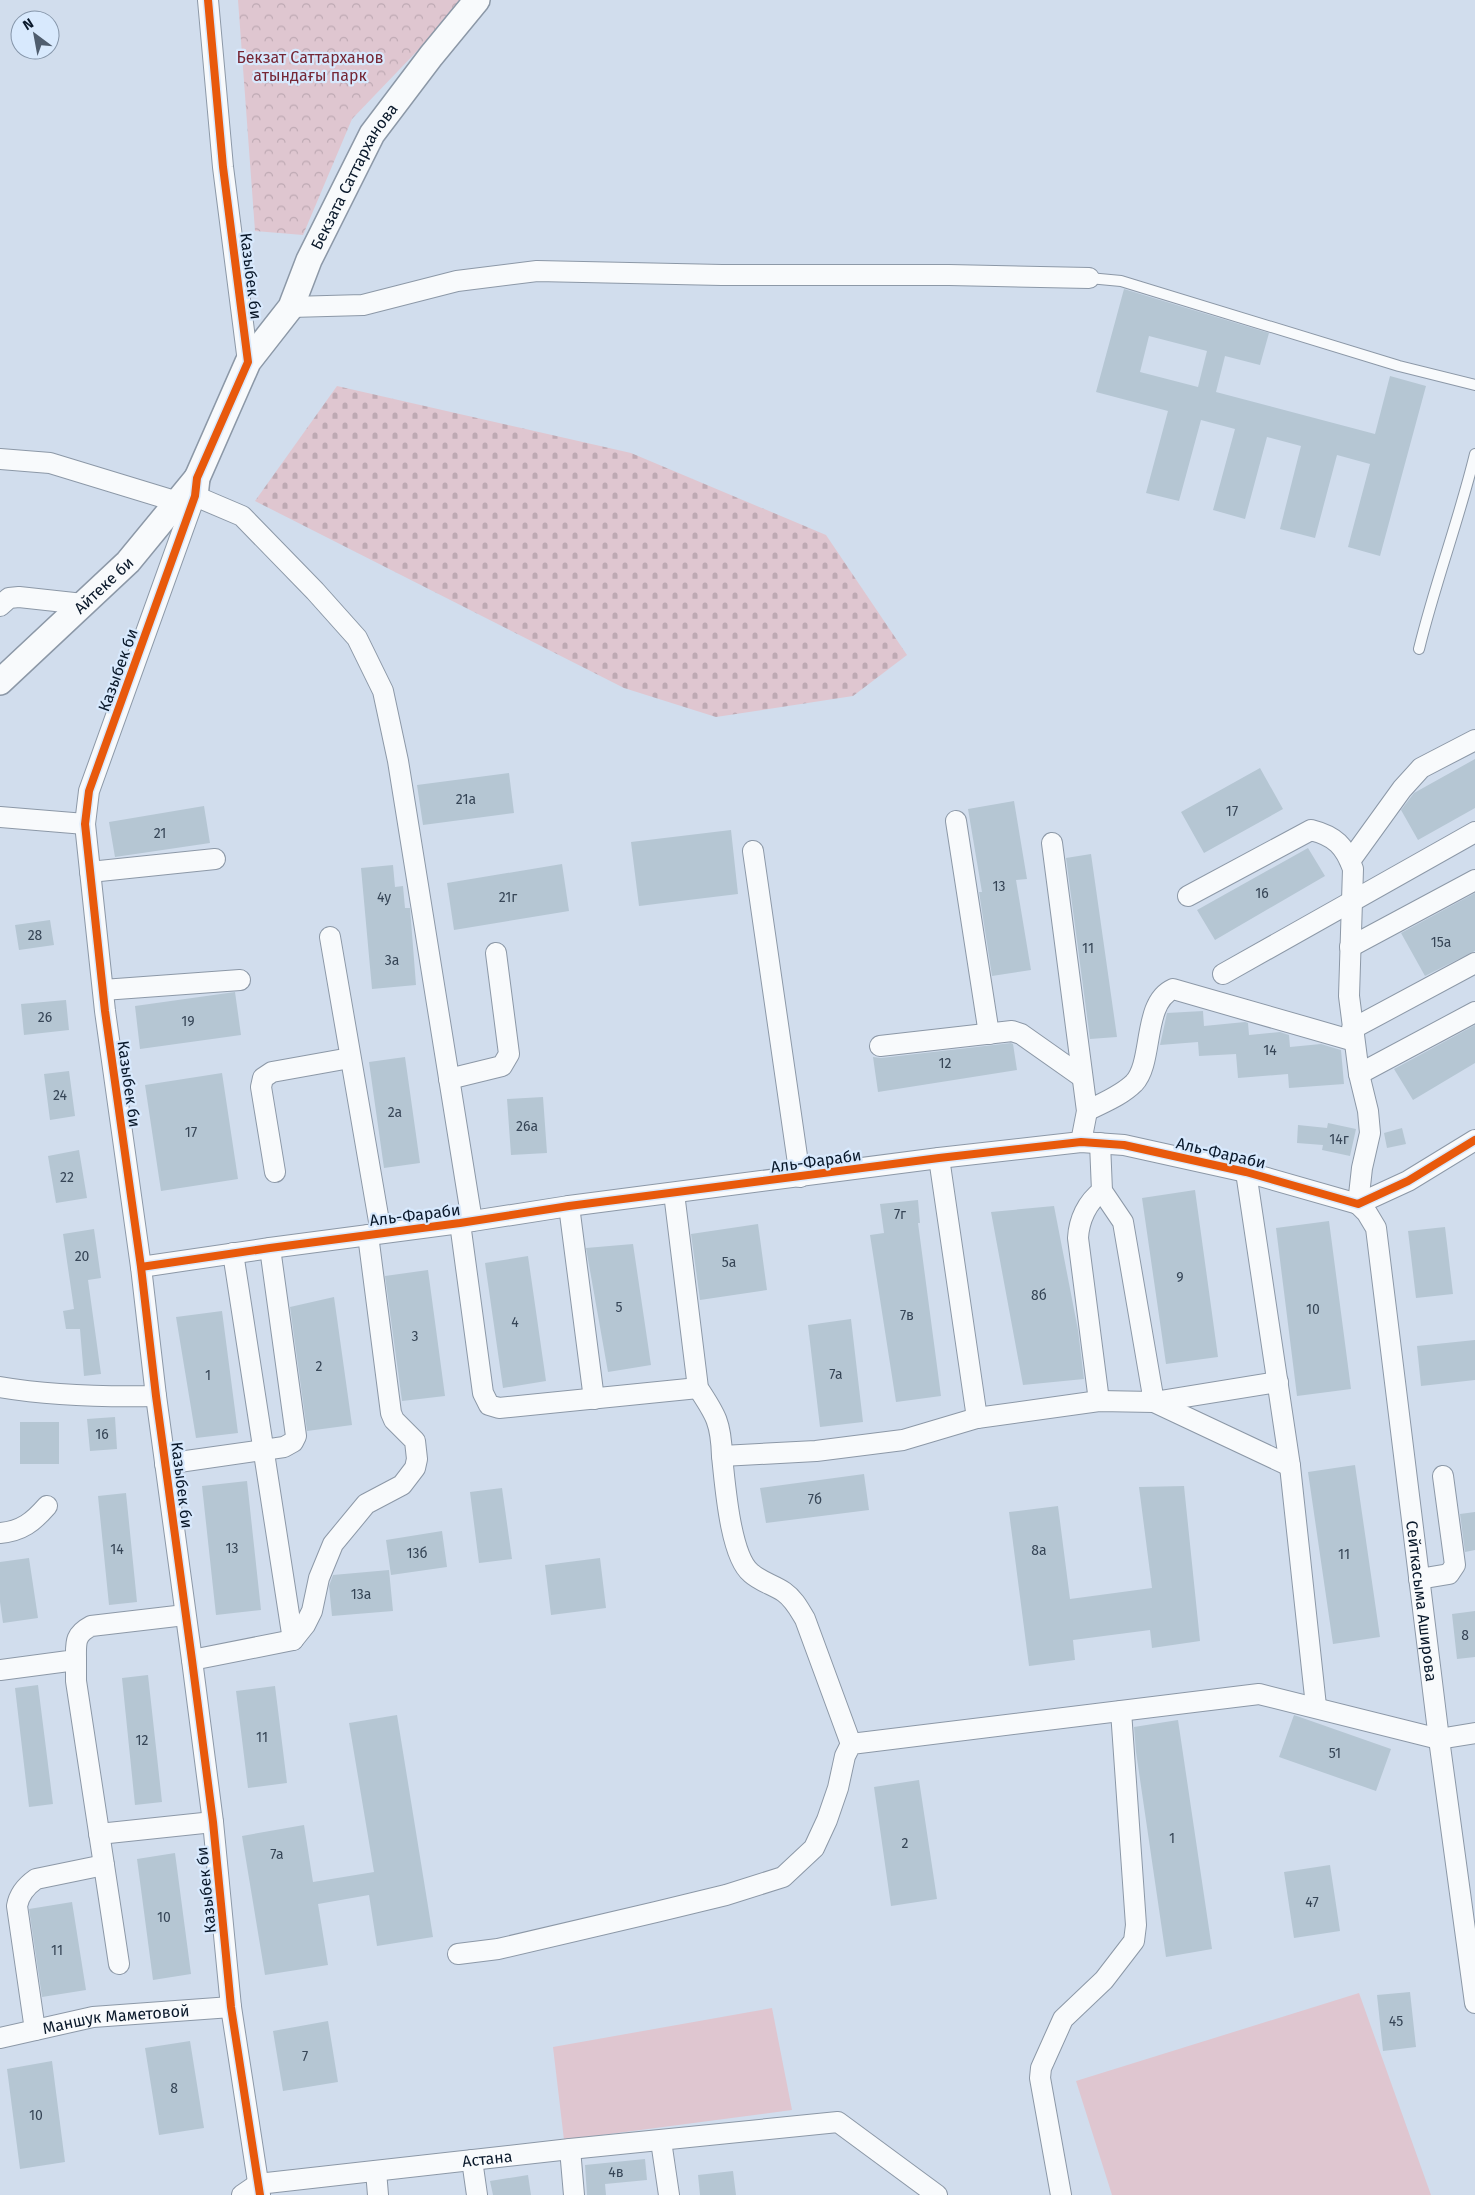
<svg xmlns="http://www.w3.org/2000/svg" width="1475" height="2195" font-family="'Fira Sans',sans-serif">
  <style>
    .forest { fill: url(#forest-crowns) }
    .cemetery { fill: url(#cemetery-stones) }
    .pitch { fill: #dfc6d0 }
    .building { fill: #b5c6d3; fill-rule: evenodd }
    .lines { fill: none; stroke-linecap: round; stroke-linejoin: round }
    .service-casing { stroke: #8c98a7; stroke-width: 12 }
    .minor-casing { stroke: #8c98a7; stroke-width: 22 }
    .tertiary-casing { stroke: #8c98a7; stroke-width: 28 }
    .service { stroke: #f8fafc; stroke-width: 10 }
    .minor { stroke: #f8fafc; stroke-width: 20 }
    .tertiary { stroke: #f8fafc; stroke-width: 25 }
    .cycleway-casing { stroke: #d8e9fd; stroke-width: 11 }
    .cycleway { stroke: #e8590c; stroke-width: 8 }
    .labels { text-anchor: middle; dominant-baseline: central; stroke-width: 4.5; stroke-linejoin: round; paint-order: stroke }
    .number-label { font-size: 14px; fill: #364556 }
    .park-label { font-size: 16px; fill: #762735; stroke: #d8e9fd }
    .street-label { font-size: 16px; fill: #09182a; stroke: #d8e9fd }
  </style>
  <defs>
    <pattern id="forest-crowns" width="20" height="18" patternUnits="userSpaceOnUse" patternTransform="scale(1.25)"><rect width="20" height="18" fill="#dfc6d0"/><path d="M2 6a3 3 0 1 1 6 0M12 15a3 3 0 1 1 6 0" fill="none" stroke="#bea9b3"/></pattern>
    <pattern id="cemetery-stones" width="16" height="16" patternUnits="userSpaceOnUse" patternTransform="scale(1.25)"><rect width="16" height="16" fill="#dfc6d0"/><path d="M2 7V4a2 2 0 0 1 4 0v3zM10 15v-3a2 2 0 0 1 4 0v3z" fill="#bea9b3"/></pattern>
  </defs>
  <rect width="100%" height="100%" fill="#d1dded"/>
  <path class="forest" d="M 238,0 L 466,0 L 352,119 L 303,235 L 255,231 Z"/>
  <path class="cemetery" d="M 337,386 L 631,453 L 826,535 L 907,655 L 853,696 L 716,717 L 624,688 L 255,501 Z"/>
  <path class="pitch" d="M 1359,1993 L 1431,2195 L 1112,2195 L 1076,2081 Z
    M 772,2008 L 792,2110 L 564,2140 L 553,2047 Z"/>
  <path class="building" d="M 1124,289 L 1269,333 L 1260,365 L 1225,356 L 1216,392 L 1375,434 L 1390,376 L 1426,386 L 1380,556 L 1348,547 L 1370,464 L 1337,455 L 1315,538 L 1280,529 L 1301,446 L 1267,437 L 1245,519 L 1213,510 L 1235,429 L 1201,420 L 1179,501 L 1146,493 L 1168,411 L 1096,392 ZM 1149,336 L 1207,351 L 1198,387 L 1140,372 Z
    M 1475,759 L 1475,808 L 1418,840 L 1401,810 L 1414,793 Z
    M 1260,768 L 1283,809 L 1204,853 L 1181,812 Z
    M 509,773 L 514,813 L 423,825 L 417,785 Z
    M 1014,801 L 1027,879 L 1016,880 L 1031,970 L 992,976 L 979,892 L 982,892 L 968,809 Z
    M 204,806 L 210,843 L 115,857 L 109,822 Z
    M 731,830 L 738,894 L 639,906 L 631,842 Z
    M 1308,848 L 1325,876 L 1215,940 L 1197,910 Z
    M 1091,854 L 1117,1037 L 1090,1039 L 1066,858 Z
    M 562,864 L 569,911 L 454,930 L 447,883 Z
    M 393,865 L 395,887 L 403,886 L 405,908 L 410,908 L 416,985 L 372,989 L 361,868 Z
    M 1475,893 L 1475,951 L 1425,976 L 1401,933 Z
    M 50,920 L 54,945 L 19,950 L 15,925 Z
    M 235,992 L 241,1035 L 140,1049 L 135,1006 Z
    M 66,1000 L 69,1030 L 24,1035 L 21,1004 Z
    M 1203,1011 L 1204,1026 L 1245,1022 L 1248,1023 L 1249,1035 L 1280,1032 L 1289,1035 L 1290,1047 L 1321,1044 L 1341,1050 L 1344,1084 L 1289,1088 L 1288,1074 L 1238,1078 L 1236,1054 L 1199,1056 L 1198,1042 L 1160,1045 L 1167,1013 Z
    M 1475,1025 L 1475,1063 L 1413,1100 L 1394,1069 Z
    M 1011,1043 L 1013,1044 L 1017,1070 L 878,1092 L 873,1057 L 881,1058 Z
    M 405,1057 L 420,1163 L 384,1168 L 369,1062 Z
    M 69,1071 L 75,1116 L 50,1120 L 44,1074 Z
    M 222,1073 L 238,1179 L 161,1191 L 145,1085 Z
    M 543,1097 L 547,1153 L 511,1155 L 507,1099 Z
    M 1328,1123 L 1356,1129 L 1350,1156 L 1322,1150 L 1323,1145 L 1297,1143 L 1298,1125 L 1327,1128 Z
    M 1402,1128 L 1406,1144 L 1387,1148 L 1384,1133 Z
    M 79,1150 L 87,1198 L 56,1203 L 48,1156 Z
    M 1195,1190 L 1218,1357 L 1166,1364 L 1142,1198 Z
    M 918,1200 L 920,1223 L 918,1223 L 941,1396 L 896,1402 L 870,1235 L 884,1233 L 880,1204 Z
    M 1054,1206 L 1078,1330 L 1084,1379 L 1023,1385 L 991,1212 Z
    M 1329,1221 L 1351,1389 L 1297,1396 L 1276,1228 Z
    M 758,1224 L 767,1290 L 700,1300 L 691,1234 Z
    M 1445,1227 L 1453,1294 L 1416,1298 L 1408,1231 Z
    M 94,1229 L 101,1278 L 88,1280 L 101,1374 L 84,1376 L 80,1329 L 66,1329 L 63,1311 L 74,1309 L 63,1234 Z
    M 633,1244 L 651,1365 L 608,1372 L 586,1248 Z
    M 528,1256 L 546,1381 L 503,1388 L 485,1263 Z
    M 428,1270 L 445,1396 L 402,1401 L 385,1276 Z
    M 334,1297 L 352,1425 L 307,1431 L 290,1307 Z
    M 222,1311 L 238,1433 L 196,1438 L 176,1317 Z
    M 851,1319 L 863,1422 L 820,1427 L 808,1325 Z
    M 1475,1340 L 1475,1380 L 1421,1386 L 1417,1346 Z
    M 115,1417 L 117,1449 L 90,1451 L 87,1419 Z
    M 20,1422 L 59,1422 L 59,1464 L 20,1464 Z
    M 1355,1465 L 1380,1637 L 1333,1644 L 1308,1472 Z
    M 864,1474 L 869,1510 L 766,1523 L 760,1488 Z
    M 247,1481 L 261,1610 L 216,1615 L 202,1486 Z
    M 1184,1486 L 1200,1641 L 1152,1648 L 1150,1630 L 1073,1640 L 1075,1660 L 1029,1666 L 1009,1512 L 1058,1506 L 1070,1599 L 1152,1588 L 1139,1487 Z
    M 502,1488 L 512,1559 L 479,1563 L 470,1492 Z
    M 126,1493 L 137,1602 L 109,1605 L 98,1496 Z
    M 1475,1512 L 1475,1550 L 1465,1552 L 1460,1514 Z
    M 442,1531 L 447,1567 L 391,1575 L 386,1540 Z
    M 29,1558 L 38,1618 L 3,1623 L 0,1602 L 0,1562 Z
    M 600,1558 L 606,1608 L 551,1615 L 545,1565 Z
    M 389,1570 L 393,1611 L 332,1616 L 329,1586 L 333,1575 Z
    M 1475,1611 L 1475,1657 L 1457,1659 L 1452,1614 Z
    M 148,1675 L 162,1802 L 135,1805 L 122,1678 Z
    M 38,1685 L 53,1804 L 29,1807 L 15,1688 Z
    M 275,1686 L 287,1783 L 248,1788 L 236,1691 Z
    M 397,1715 L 433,1937 L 377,1946 L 369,1895 L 318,1904 L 328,1965 L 265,1975 L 242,1836 L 304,1825 L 313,1882 L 374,1872 L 349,1723 Z
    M 1294,1715 L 1391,1749 L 1376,1791 L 1279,1757 Z
    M 1178,1720 L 1212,1949 L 1166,1957 L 1136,1752 L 1134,1727 Z
    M 919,1780 L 937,1899 L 891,1906 L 874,1787 Z
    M 175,1853 L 191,1974 L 153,1980 L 137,1859 Z
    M 1330,1865 L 1340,1931 L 1294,1938 L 1284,1872 Z
    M 72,1902 L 86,1990 L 42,1997 L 29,1909 Z
    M 1410,1992 L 1416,2047 L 1383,2051 L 1377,1995 Z
    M 328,2021 L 338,2082 L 283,2091 L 273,2031 Z
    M 190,2041 L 204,2128 L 159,2135 L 145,2048 Z
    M 52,2061 L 65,2162 L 20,2169 L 7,2069 Z
    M 645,2159 L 647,2180 L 605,2184 L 606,2195 L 587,2195 L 585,2165 Z
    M 733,2171 L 736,2195 L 700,2195 L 698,2175 Z
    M 528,2175 L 531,2195 L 493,2195 L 490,2181 Z"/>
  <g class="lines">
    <g class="service-casing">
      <path id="service" d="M 1089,278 L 1121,281 L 1399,366 L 1475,385
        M 1419,649 C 1435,583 1459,520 1475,454"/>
    </g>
    <g class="minor-casing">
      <g id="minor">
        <path d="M 208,0 L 223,167 L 248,362"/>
        <path d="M 291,307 L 363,305 L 457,281 L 537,271 L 722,275 L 949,275 L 1089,278"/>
        <path d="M 0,459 L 50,463 L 178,502"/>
        <path d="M 0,606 L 9,598 L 19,597 L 83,604"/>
        <path d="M 0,817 L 85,824"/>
        <path d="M 956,821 L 989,1034"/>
        <path d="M 1052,843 L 1087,1111 L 1081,1142"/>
        <path d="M 753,851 L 800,1177"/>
        <path d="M 1350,861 L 1402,789 L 1421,768 L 1475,740"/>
        <path d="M 90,872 L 215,859"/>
        <path d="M 1188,896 L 1311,830 C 1335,836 1345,846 1353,869 L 1349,996 L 1359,1074 L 1368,1111 L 1370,1133 L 1362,1168 L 1358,1204"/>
        <path d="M 330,937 L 381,1233"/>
        <path d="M 1350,947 L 1475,880"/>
        <path d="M 1223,974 L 1475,832"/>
        <path d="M 103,990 L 240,980"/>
        <path d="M 1352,1029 L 1475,963"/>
        <path d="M 880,1046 L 1012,1031 L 1021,1034 L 1082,1077"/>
        <path d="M 1359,1074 L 1475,1012"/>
        <path d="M 449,1079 L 502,1066 L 509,1054 L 496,953"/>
        <path d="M 1087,1111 C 1102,1103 1121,1096 1134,1083 C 1154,1062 1142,1003 1173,989 L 1354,1041"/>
        <path d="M 1100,1143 L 1102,1191 L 1123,1222 L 1154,1402 L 1278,1382"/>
        <path d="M 939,1158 L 977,1418"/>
        <path d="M 275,1172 L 261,1087 L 263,1078 L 272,1072 L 350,1058"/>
        <path d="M 1246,1172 L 1290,1466 L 1316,1706"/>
        <path d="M 674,1193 L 698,1388 C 716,1415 721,1423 722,1456 L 816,1451 L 903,1440 L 977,1418 L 1099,1401 L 1154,1402 L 1290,1466"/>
        <path id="s1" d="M 1358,1204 L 1367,1213 L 1376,1228 L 1439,1739 L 1475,2003"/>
        <path d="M 569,1206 L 594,1399"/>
        <path d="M 460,1223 L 483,1393 L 489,1405 L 499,1408 L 698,1388"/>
        <path d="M 233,1253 L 293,1640"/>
        <path d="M 141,1267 L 270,1248 L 460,1223 L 569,1206 L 939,1158 L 1081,1142 L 1124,1145 L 1246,1172 L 1358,1204 L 1408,1181 L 1475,1140"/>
        <path d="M 0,1387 C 52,1396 103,1397 156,1396"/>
        <path d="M 1099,1401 L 1078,1238 C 1079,1220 1087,1202 1102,1191"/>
        <path d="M 722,1456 C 725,1483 730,1556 751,1573 C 761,1582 774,1585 784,1592 C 794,1599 799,1609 805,1619 L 851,1744"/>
        <path d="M 165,1464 L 284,1447 L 293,1442 L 296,1436 L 270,1248"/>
        <path d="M 0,1533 C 22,1531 33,1522 47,1506"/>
        <path d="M 1419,1579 L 1449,1574 L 1455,1565 L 1443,1476"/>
        <path d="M 76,1660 L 76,1681 L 119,1964"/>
        <path d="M 192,1660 L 293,1640 L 305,1625 L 312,1611 L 319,1578 L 333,1544 L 366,1504 L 402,1485 L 415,1468 L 417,1459 L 415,1441 L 394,1420 L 391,1413 L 368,1235"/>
        <path d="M 0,1670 L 76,1660 C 76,1643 74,1635 91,1626 L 185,1615"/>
        <path d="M 99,1834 L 213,1822"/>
        <path d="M 458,1954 L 498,1949 L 656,1912 L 726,1895 L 783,1877 L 814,1848 L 827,1820 L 838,1788 L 845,1756 L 851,1744 L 1259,1694 L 1439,1739 L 1475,1733"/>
        <path d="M 35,2030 L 17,1906 C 19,1894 26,1886 36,1879 L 104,1865"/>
        <path id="s2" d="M 0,2038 L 93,2017 L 231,2007"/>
        <path d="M 661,2141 L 669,2195"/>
        <path d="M 570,2149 L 574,2195"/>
        <path d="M 472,2160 L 477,2195"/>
        <path d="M 376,2171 L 378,2195"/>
        <path id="s3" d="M 242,2195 L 258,2184 L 570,2149 L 838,2122 L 937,2195"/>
        <path d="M 260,2195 L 231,2007 L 213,1822 L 192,1660 L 156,1396 L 141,1267 L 105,1011 L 85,824 L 89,791 L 195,496 L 242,516 L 315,591 L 357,638 L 383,691 L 398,761 L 472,1221"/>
        <path d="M 1061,2195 L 1040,2078 L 1041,2068 L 1063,2019 L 1104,1980 L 1134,1941 L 1136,1925 L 1121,1711"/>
      </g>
    </g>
    <g class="tertiary-casing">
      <g id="tertiary">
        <path id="s4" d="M 195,496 L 197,478 L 248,362 L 291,307 L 309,260 L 372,134 L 431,56 L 477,0"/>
        <path id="s5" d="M 0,682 L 128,562 L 197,478"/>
      </g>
    </g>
    <use href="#service" class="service"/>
    <use href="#minor" class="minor"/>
    <use href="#tertiary" class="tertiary"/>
    <g class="cycleway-casing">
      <path id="cycleway" d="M 208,0 L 223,167 L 248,362 L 197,478 L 195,496 L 89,791 L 85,824 L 105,1011 L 141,1267 L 156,1396 L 192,1660 L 213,1822 L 231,2007 L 260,2195
        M 141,1267 L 270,1248 L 460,1223 L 569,1206 L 939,1158 L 1081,1142 L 1124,1145 L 1246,1172 L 1358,1204 L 1408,1181 L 1475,1140"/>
    </g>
    <use href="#cycleway" class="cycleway"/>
  </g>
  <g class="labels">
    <g class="number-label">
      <text x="466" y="799">21а</text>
      <text x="1232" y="811">17</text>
      <text x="160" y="833">21</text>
      <text x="999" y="886">13</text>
      <text x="1262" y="893">16</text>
      <text x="384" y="897">4у</text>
      <text x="508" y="897">21г</text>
      <text x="35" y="935">28</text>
      <text x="1441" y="942">15а</text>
      <text x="1088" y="948">11</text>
      <text x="392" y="960">3а</text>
      <text x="45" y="1017">26</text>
      <text x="188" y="1021">19</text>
      <text x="1270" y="1050">14</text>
      <text x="945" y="1063">12</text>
      <text x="60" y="1095">24</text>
      <text x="395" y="1112">2а</text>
      <text x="527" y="1126">26а</text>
      <text x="191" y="1132">17</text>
      <text x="1339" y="1139">14г</text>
      <text x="67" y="1177">22</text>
      <text x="900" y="1214">7г</text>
      <text x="82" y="1256">20</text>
      <text x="729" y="1262">5а</text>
      <text x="1180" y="1277">9</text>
      <text x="1039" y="1295">8б</text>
      <text x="619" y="1307">5</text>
      <text x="1313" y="1309">10</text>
      <text x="907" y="1315">7в</text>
      <text x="515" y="1322">4</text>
      <text x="415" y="1336">3</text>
      <text x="319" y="1366">2</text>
      <text x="836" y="1374">7а</text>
      <text x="208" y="1375">1</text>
      <text x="102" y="1434">16</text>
      <text x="815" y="1499">7б</text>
      <text x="232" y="1548">13</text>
      <text x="117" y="1549">14</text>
      <text x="1039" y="1550">8а</text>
      <text x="417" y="1553">13б</text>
      <text x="1344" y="1554">11</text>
      <text x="361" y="1594">13а</text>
      <text x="1465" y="1635">8</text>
      <text x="262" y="1737">11</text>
      <text x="142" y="1740">12</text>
      <text x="1335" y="1753">51</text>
      <text x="1172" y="1838">1</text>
      <text x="905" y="1843">2</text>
      <text x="277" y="1854">7а</text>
      <text x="1312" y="1902">47</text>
      <text x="164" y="1917">10</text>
      <text x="57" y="1950">11</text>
      <text x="1396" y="2021">45</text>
      <text x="305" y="2056">7</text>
      <text x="174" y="2088">8</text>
      <text x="36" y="2115">10</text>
      <text x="616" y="2172">4в</text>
    </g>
    <g class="park-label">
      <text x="310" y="57">Бекзат Саттарханов<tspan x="310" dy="18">атындағы парк</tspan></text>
    </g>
    <g class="street-label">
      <text stroke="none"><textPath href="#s4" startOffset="360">Бекзата Саттарханова</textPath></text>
      <text transform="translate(251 276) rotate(83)">Казыбек би</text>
      <text stroke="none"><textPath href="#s5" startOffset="142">Айтеке би</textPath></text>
      <text transform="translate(118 670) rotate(-70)">Казыбек би</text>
      <text transform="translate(129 1084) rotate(82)">Казыбек би</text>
      <text transform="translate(1221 1153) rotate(13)">Аль-Фараби</text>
      <text transform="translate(816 1161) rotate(-8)">Аль-Фараби</text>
      <text transform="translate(415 1215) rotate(-7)">Аль-Фараби</text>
      <text transform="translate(182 1485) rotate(83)">Казыбек би</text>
      <text stroke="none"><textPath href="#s1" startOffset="406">Сейткасыма Аширова</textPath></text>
      <text transform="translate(206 1890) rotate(-96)">Казыбек би</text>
      <text stroke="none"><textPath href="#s2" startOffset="118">Маншук Маметовой</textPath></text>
      <text stroke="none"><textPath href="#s3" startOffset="250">Астана</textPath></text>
    </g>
  </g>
  <g transform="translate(35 35) rotate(328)"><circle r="24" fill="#d8e9fd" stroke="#8595a9"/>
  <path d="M0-4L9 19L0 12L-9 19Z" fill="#4f5d6e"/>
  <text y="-8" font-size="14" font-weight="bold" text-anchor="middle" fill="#09182a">N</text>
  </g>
</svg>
